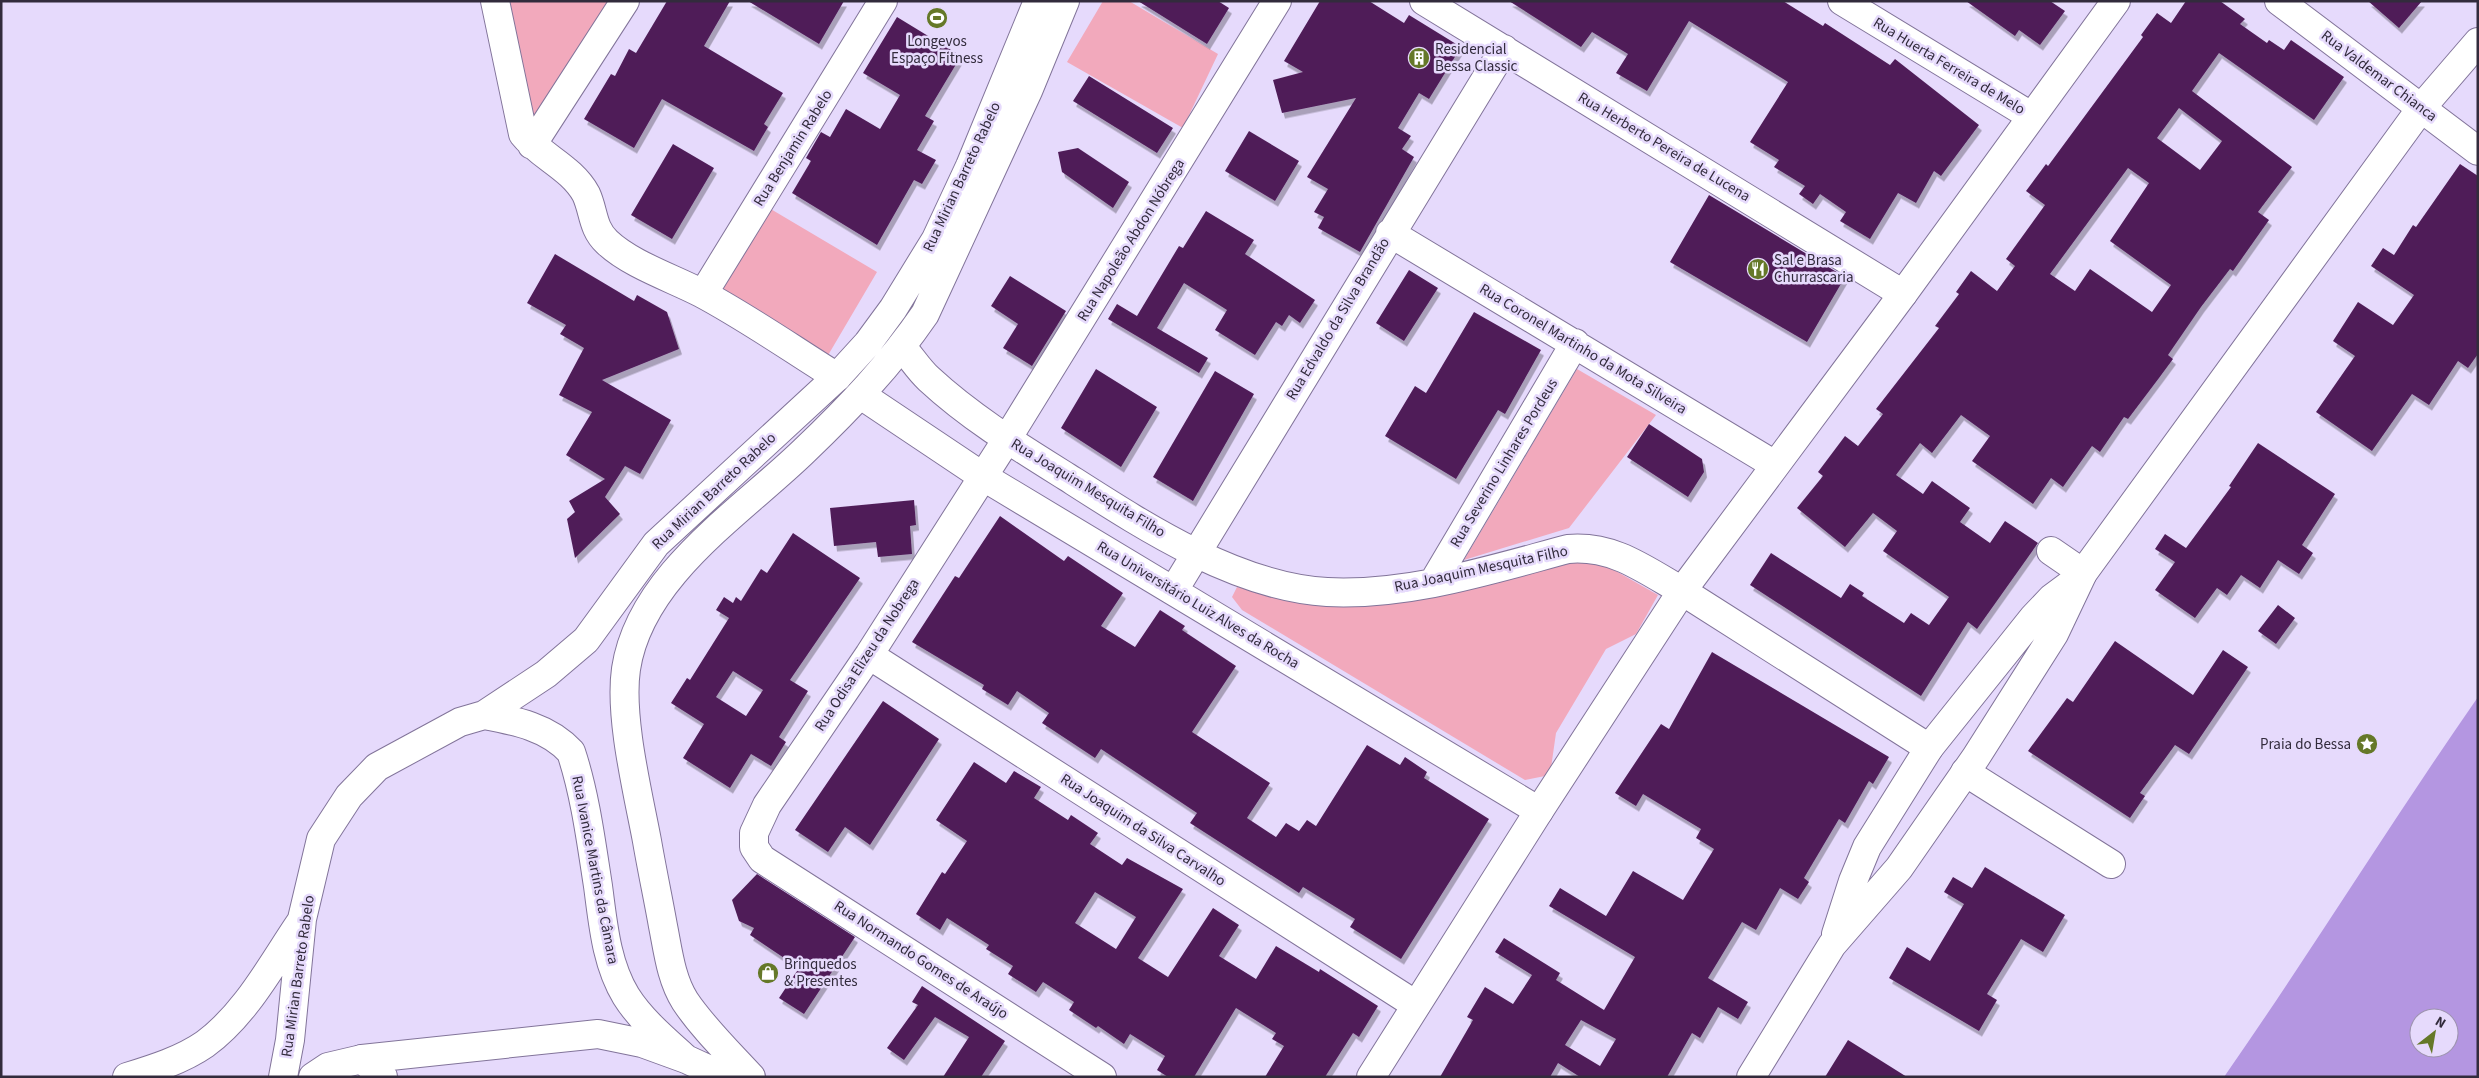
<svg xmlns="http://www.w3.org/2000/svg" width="2479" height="1078" font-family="'Source Sans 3',sans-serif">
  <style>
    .green { fill: #f2a9bc }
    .water { fill: #b496e1; fill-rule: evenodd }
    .building { fill: #501f59; fill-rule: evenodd; filter: url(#shadow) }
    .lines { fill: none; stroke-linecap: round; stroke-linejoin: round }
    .minor-casing { stroke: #82749a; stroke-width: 30 }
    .major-casing { stroke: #82749a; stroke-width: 30 }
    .minor { stroke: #fff; stroke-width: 28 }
    .major { stroke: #fff; stroke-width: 28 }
    .labels { text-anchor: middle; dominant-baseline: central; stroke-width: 5; stroke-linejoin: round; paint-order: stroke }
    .poi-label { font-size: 15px; fill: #322b3c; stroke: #e6dafc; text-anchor: start }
    .street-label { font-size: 15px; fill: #322b3c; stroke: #e6dafc }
  </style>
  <defs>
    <filter id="shadow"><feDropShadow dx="3" dy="5.5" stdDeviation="0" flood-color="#0004"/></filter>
  </defs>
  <rect width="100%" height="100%" fill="#e6dafc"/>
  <path class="green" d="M 501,1 L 614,1 L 526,131 Z
    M 1103,1 L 1129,1 L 1218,54 L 1183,128 L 1067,62 Z
    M 769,208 L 877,272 L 827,357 L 719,293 Z
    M 1577,369 L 1656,415 L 1569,528 L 1464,560 Z
    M 1593,558 L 1658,595 L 1636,634 L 1606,649 L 1556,733 L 1550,775 L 1525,780 L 1242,610 L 1232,597 L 1237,587 L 1331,606 L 1405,599 Z"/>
  <path class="water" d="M 2478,697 L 2478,1077 L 2224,1077 C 2311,952 2391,822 2478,697 ZM 2419,1018 L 2449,1018 L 2449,1048 L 2419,1048 Z"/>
  <path class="building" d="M 667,1 L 730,1 L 704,46 L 783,93 L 764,124 L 768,127 L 754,151 L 662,99 L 634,148 L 584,119 L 611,74 L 615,76 L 629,49 L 636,53 Z
    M 748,1 L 844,1 L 819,44 Z
    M 1138,1 L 1218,1 L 1229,8 L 1207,44 Z
    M 1320,1 L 1369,1 L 1404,23 L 1409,15 L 1461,47 L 1429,99 L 1419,93 L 1398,128 L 1411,136 L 1402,149 L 1414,157 L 1360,252 L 1318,228 L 1324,217 L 1314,212 L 1328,189 L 1307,177 L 1356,98 L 1282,113 L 1273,80 L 1303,72 L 1284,61 Z
    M 1509,1 L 1783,1 L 1823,26 L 1825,23 L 1890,65 L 1895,59 L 1979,125 L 1941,176 L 1934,171 L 1916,203 L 1898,193 L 1870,239 L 1840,221 L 1846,212 L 1820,194 L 1813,204 L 1799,194 L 1805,186 L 1774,167 L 1779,160 L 1750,142 L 1788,82 L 1689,21 L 1647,91 L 1616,73 L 1628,54 L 1592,32 L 1581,47 Z
    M 1966,1 L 2050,1 L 2065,11 L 2040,45 L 2019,30 L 2015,36 Z
    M 2186,1 L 2220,1 L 2245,19 L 2240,24 L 2267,43 L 2269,40 L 2284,50 L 2291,40 L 2344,77 L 2314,120 L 2219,53 L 2192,91 L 2292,167 L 2258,212 L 2269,220 L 2233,271 L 2230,269 L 2201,307 L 2168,355 L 2173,359 L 2159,378 L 2128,419 L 2124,417 L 2100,452 L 2092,446 L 2063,487 L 2051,478 L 2033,504 L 1972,461 L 1990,436 L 1961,415 L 1932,453 L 1920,443 L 1896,475 L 1923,494 L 1932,481 L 1970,508 L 1960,522 L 1990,543 L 2005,521 L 2038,543 L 1977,629 L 1968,622 L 1921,696 L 1750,585 L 1771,553 L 1841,598 L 1850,584 L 1864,593 L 1862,596 L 1904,623 L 1911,613 L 1929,625 L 1949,597 L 1883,551 L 1897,531 L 1873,513 L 1845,547 L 1797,508 L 1823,476 L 1818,472 L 1845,436 L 1858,446 L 1883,414 L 1876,409 L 1939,328 L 1935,326 L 1959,294 L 1956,292 L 1971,271 L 1997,291 L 2015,266 L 2006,259 L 2045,205 L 2026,191 L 2046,164 L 2048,166 L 2143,37 L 2141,35 L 2157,13 L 2171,23 ZM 2179,108 L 2222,141 L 2200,170 L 2157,138 ZM 2128,168 L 2149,183 L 2110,241 L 2171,285 L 2152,312 L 2090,269 L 2075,291 L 2050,274 Z
    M 2368,1 L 2422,1 L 2399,28 Z
    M 897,17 L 961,56 L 925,116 L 934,121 L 917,150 L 936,160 L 922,184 L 914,180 L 877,245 L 792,193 L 811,161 L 806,158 L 821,132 L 830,137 L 846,109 L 880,129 L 900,95 L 863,73 Z
    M 1089,76 L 1173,128 L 1157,153 L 1073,101 Z
    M 1249,131 L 1299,161 L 1275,201 L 1225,171 Z
    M 673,144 L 714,168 L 672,239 L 631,215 Z
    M 1078,148 L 1129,182 L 1113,208 L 1062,172 L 1058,152 Z
    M 2460,164 L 2478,176 L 2478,354 L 2468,368 L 2458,361 L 2429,405 L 2412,394 L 2372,451 L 2316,412 L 2355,356 L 2333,341 L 2358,302 L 2393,325 L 2414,295 L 2371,266 L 2383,248 L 2394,255 L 2413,225 L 2416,227 Z
    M 1709,195 L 1845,277 L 1807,342 L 1670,262 Z
    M 1206,211 L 1254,240 L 1245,254 L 1315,300 L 1300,323 L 1289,315 L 1282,326 L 1276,322 L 1255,355 L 1215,330 L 1227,310 L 1184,283 L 1157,328 L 1208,358 L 1199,373 L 1108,319 L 1117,304 L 1137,316 L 1179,246 L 1183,248 Z
    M 555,254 L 634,301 L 637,295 L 667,312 L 679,349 L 602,380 L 671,420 L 640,474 L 625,466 L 605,497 L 620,514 L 575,558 L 567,519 L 575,512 L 569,501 L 605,479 L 566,455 L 592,412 L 559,395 L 584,348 L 560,334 L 566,325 L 527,303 Z
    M 1409,270 L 1438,288 L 1404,341 L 1376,323 Z
    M 1010,276 L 1066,311 L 1032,366 L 1003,348 L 1018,324 L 991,306 Z
    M 1474,312 L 1541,350 L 1505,414 L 1498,410 L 1456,479 L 1385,436 L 1415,386 L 1426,393 Z
    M 1096,369 L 1157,407 L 1121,467 L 1061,428 Z
    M 1215,371 L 1254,394 L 1193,501 L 1153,477 Z
    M 1649,424 L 1702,459 L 1704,472 L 1688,497 L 1627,457 Z
    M 2258,443 L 2335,494 L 2302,545 L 2313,553 L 2299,574 L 2278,560 L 2260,588 L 2241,575 L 2227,595 L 2217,588 L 2195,618 L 2155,590 L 2175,562 L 2155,549 L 2165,534 L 2186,548 L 2231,487 L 2229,486 Z
    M 914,500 L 916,525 L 910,526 L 912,554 L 878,557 L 876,542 L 834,546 L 830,508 Z
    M 1000,516 L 1064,561 L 1068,556 L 1123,593 L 1101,626 L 1135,647 L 1160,610 L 1185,626 L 1182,630 L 1236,666 L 1192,732 L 1270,783 L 1247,818 L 1276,837 L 1286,823 L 1299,831 L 1307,820 L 1316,826 L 1367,745 L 1400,765 L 1405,757 L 1427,772 L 1424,778 L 1489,819 L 1401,959 L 1350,927 L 1355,919 L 1303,887 L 1299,893 L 1190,823 L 1197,813 L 1101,749 L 1095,758 L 1042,723 L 1049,713 L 1017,691 L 1008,705 L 982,689 L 984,685 L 912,642 L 955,576 L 959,578 Z
    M 793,533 L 860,578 L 790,680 L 808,691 L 779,737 L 786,742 L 771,766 L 751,754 L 730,788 L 683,758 L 704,724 L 671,703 L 687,678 L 690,680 L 729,618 L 716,610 L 724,597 L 733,603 L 736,597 L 741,601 L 761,569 L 767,573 ZM 733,671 L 763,690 L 746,716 L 716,697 Z
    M 2278,605 L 2295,618 L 2276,644 L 2258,631 Z
    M 2115,641 L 2193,695 L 2223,650 L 2248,667 L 2189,754 L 2175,745 L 2140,793 L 2145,796 L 2130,818 L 2028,751 L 2067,698 L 2073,702 Z
    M 1712,652 L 1889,757 L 1873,784 L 1869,781 L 1845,823 L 1839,819 L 1804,878 L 1809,882 L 1798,899 L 1780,888 L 1756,930 L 1742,922 L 1708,978 L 1748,1002 L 1738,1019 L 1718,1007 L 1700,1038 L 1692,1033 L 1667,1077 L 1580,1077 L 1558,1063 L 1550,1077 L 1440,1077 L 1473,1020 L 1467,1017 L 1485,987 L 1513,1004 L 1532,975 L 1495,952 L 1504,938 L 1560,973 L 1556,980 L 1604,1010 L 1635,957 L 1549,906 L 1560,888 L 1606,916 L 1633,871 L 1683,900 L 1714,849 L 1696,838 L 1701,829 L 1643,794 L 1636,806 L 1615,793 L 1661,724 L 1669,729 ZM 1581,1020 L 1616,1039 L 1600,1066 L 1565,1045 Z
    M 883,701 L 939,739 L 870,845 L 845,827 L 828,852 L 795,830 Z
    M 974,762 L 1006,783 L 1014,771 L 1041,787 L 1034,798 L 1068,820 L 1071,815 L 1098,833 L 1090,844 L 1122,865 L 1127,858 L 1183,889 L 1138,958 L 1168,977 L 1213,908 L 1239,925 L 1219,956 L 1256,979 L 1276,946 L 1319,972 L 1320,969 L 1378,1006 L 1359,1037 L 1353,1033 L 1325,1077 L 1265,1077 L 1284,1046 L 1272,1039 L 1276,1033 L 1236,1008 L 1194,1077 L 1168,1077 L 1157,1070 L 1165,1056 L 1130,1034 L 1124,1044 L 1098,1026 L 1096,1028 L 1069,1010 L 1074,1002 L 1043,982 L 1036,992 L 1008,974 L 1013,966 L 986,949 L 989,945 L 947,918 L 940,930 L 916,914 L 942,872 L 945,874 L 967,841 L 936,820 ZM 1095,892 L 1136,917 L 1116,949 L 1075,923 Z
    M 1985,867 L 2065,915 L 2043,952 L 2021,939 L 1987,994 L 1997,1000 L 1979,1031 L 1889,978 L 1907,947 L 1930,961 L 1964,904 L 1944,892 L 1953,877 L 1972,888 Z
    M 757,874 L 855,937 L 804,1014 L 779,998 L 799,968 L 750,935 L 754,928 L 739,921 L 732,900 Z
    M 922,986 L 1005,1041 L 981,1077 L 943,1077 L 969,1037 L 935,1017 L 904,1060 L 887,1048 L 918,1005 L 912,1002 Z
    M 1848,1040 L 1907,1077 L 1825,1077 Z"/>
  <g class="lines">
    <g class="minor-casing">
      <path id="minor" d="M 495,1 L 523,134 C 541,157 571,167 586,194 C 594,211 592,228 607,242 C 630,264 672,278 701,293 C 748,318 792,349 837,377
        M 1424,1 L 1903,294
        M 1842,1 L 2031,116
        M 2279,1 L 2478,151
        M 532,145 L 625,1
        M 1390,233 L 1775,465
        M 703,294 L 883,1
        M 902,347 C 911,357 919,370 929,379 C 970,417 1019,447 1067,477 C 1142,525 1236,587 1327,592 C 1409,596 1489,570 1568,549 C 1613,545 1644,569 1682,591 L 1929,748
        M 861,395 L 982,476 L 1539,811
        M 2051,551 L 2083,573
        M 1433,583 L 1575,343
        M 1174,590 L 1504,49
        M 869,655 L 1416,1005
        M 1965,772 L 2111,864
        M 362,1059 L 383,1077
        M 1102,1077 L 762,859 L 754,847 L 754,833 L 767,805 L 869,655 L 1007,439 L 1277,1"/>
    </g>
    <g class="major-casing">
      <path id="major" d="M 484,715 C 516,721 548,727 571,752 C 585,794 591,841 598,886 C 603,923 606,963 626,996 C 641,1020 665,1040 686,1059
        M 1836,934 L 1853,881 L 1867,847 L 1929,748 L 2033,618 L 2052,598 L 2079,578
        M 127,1077 C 153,1069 182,1060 205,1044 C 246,1014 272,964 300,923
        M 283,1077 L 290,1040 L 302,919 L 321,839 L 349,796 L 377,767 L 460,722 L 484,715 L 546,674 L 586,640 L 656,544 L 837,377 L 868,343 L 893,309 L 936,239 L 970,166 L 1038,1
        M 313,1077 L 328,1067 L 362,1059 L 598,1034 L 642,1043 L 686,1059 L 725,1077
        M 751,1077 C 729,1053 703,1028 685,1001 C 671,979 668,951 663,926 C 658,898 652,870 647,841 C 638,793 619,717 626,669 C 640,576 740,513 804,451 C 849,408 890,365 925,314 L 1028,91 L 1065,1
        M 1371,1077 L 1539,811 L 1682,591 L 1903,294 L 2116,1
        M 1751,1077 L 1832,945 L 1899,868 L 1976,757 L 2054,634 L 2083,573 L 2422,107 L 2478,42"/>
    </g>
    <use href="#minor" class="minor"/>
    <use href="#major" class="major"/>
  </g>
  <defs>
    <g id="stadium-disc" transform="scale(1.125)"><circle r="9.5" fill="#657828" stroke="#e6dafc"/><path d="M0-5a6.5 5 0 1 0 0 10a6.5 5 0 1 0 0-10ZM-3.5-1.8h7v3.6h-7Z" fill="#fff"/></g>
    <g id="building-disc" transform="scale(1.125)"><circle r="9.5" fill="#657828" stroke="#e6dafc"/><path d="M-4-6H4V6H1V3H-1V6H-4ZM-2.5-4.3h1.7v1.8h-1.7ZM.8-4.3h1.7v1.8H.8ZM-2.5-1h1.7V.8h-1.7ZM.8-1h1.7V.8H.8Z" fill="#fff"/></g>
    <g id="restaurant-disc" transform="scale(1.125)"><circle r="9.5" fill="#657828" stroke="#e6dafc"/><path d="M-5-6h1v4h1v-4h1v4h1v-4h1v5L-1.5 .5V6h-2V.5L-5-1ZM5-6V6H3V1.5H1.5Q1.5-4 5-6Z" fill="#fff"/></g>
    <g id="sight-disc" transform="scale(1.125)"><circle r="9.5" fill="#657828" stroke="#e6dafc"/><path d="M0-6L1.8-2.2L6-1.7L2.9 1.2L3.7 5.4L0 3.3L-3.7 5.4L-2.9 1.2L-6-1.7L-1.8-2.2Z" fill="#fff"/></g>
    <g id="shop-disc" transform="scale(1.125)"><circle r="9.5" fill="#657828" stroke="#e6dafc"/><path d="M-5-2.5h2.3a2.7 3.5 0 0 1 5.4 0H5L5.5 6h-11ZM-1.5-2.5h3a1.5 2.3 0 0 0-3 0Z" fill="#fff"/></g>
  </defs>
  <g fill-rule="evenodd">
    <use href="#stadium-disc" x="937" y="18"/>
    <use href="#building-disc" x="1419" y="58"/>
    <use href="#restaurant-disc" x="1758" y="269"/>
    <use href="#sight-disc" x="2367" y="744"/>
    <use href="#shop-disc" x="768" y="973"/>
  </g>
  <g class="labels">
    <g class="poi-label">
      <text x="937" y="41" text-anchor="middle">Longevos<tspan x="937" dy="17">Espaço Fitness</tspan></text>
      <text x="1435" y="49">Residencial<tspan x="1435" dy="17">Bessa Classic</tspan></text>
      <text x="1774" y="260">Sal e Brasa<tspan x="1774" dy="17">Churrascaria</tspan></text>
      <text x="2351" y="744" text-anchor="end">Praia do Bessa</text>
      <text x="784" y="964">Brinquedos<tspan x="784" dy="17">&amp; Presentes</tspan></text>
    </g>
    <g class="street-label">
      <text transform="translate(1949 66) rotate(31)">Rua Huerta Ferreira de Melo</text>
      <text transform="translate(2379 76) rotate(37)">Rua Valdemar Chianca</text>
      <text transform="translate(1664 147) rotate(31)">Rua Herberto Pereira de Lucena</text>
      <text transform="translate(793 148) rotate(-58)">Rua Benjamin Rabelo</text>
      <text transform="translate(962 177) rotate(-65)">Rua Mirian Barreto Rabelo</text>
      <text transform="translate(1131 240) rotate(-58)">Rua Napoleão Abdon Nóbrega</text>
      <text transform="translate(1338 319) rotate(-59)">Rua Edvaldo da Silva Brandão</text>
      <text transform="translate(1583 349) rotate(31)">Rua Coronel Martinho da Mota Silveira</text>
      <text transform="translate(1504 463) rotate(-59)">Rua Severino Linhares Pordeus</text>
      <text transform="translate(1088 488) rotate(31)">Rua Joaquim Mesquita Filho</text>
      <text transform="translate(714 491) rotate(-43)">Rua Mirian Barreto Rabelo</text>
      <text transform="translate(1481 569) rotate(-12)">Rua Joaquim Mesquita Filho</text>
      <text transform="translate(1198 605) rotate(31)">Rua Universitário Luiz Alves da Rocha</text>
      <text transform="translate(867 655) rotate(-57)">Rua Odisa Elizeu da Nobrega</text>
      <text transform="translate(1143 830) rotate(33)">Rua Joaquim da Silva Carvalho</text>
      <text transform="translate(595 870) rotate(79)">Rua Ivanice Martins da Câmara</text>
      <text transform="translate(921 960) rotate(33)">Rua Normando Gomes de Araújo</text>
      <text transform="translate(298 976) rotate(-82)">Rua Mirian Barreto Rabelo</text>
    </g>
  </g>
  <rect width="2479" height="1078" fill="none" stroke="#322b3c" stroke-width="5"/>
  <g transform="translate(2434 1033) rotate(31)"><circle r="24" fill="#e6dafc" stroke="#9e94af"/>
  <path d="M0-4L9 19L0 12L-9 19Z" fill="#657828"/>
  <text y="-8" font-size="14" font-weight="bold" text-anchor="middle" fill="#322b3c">N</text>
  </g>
</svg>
